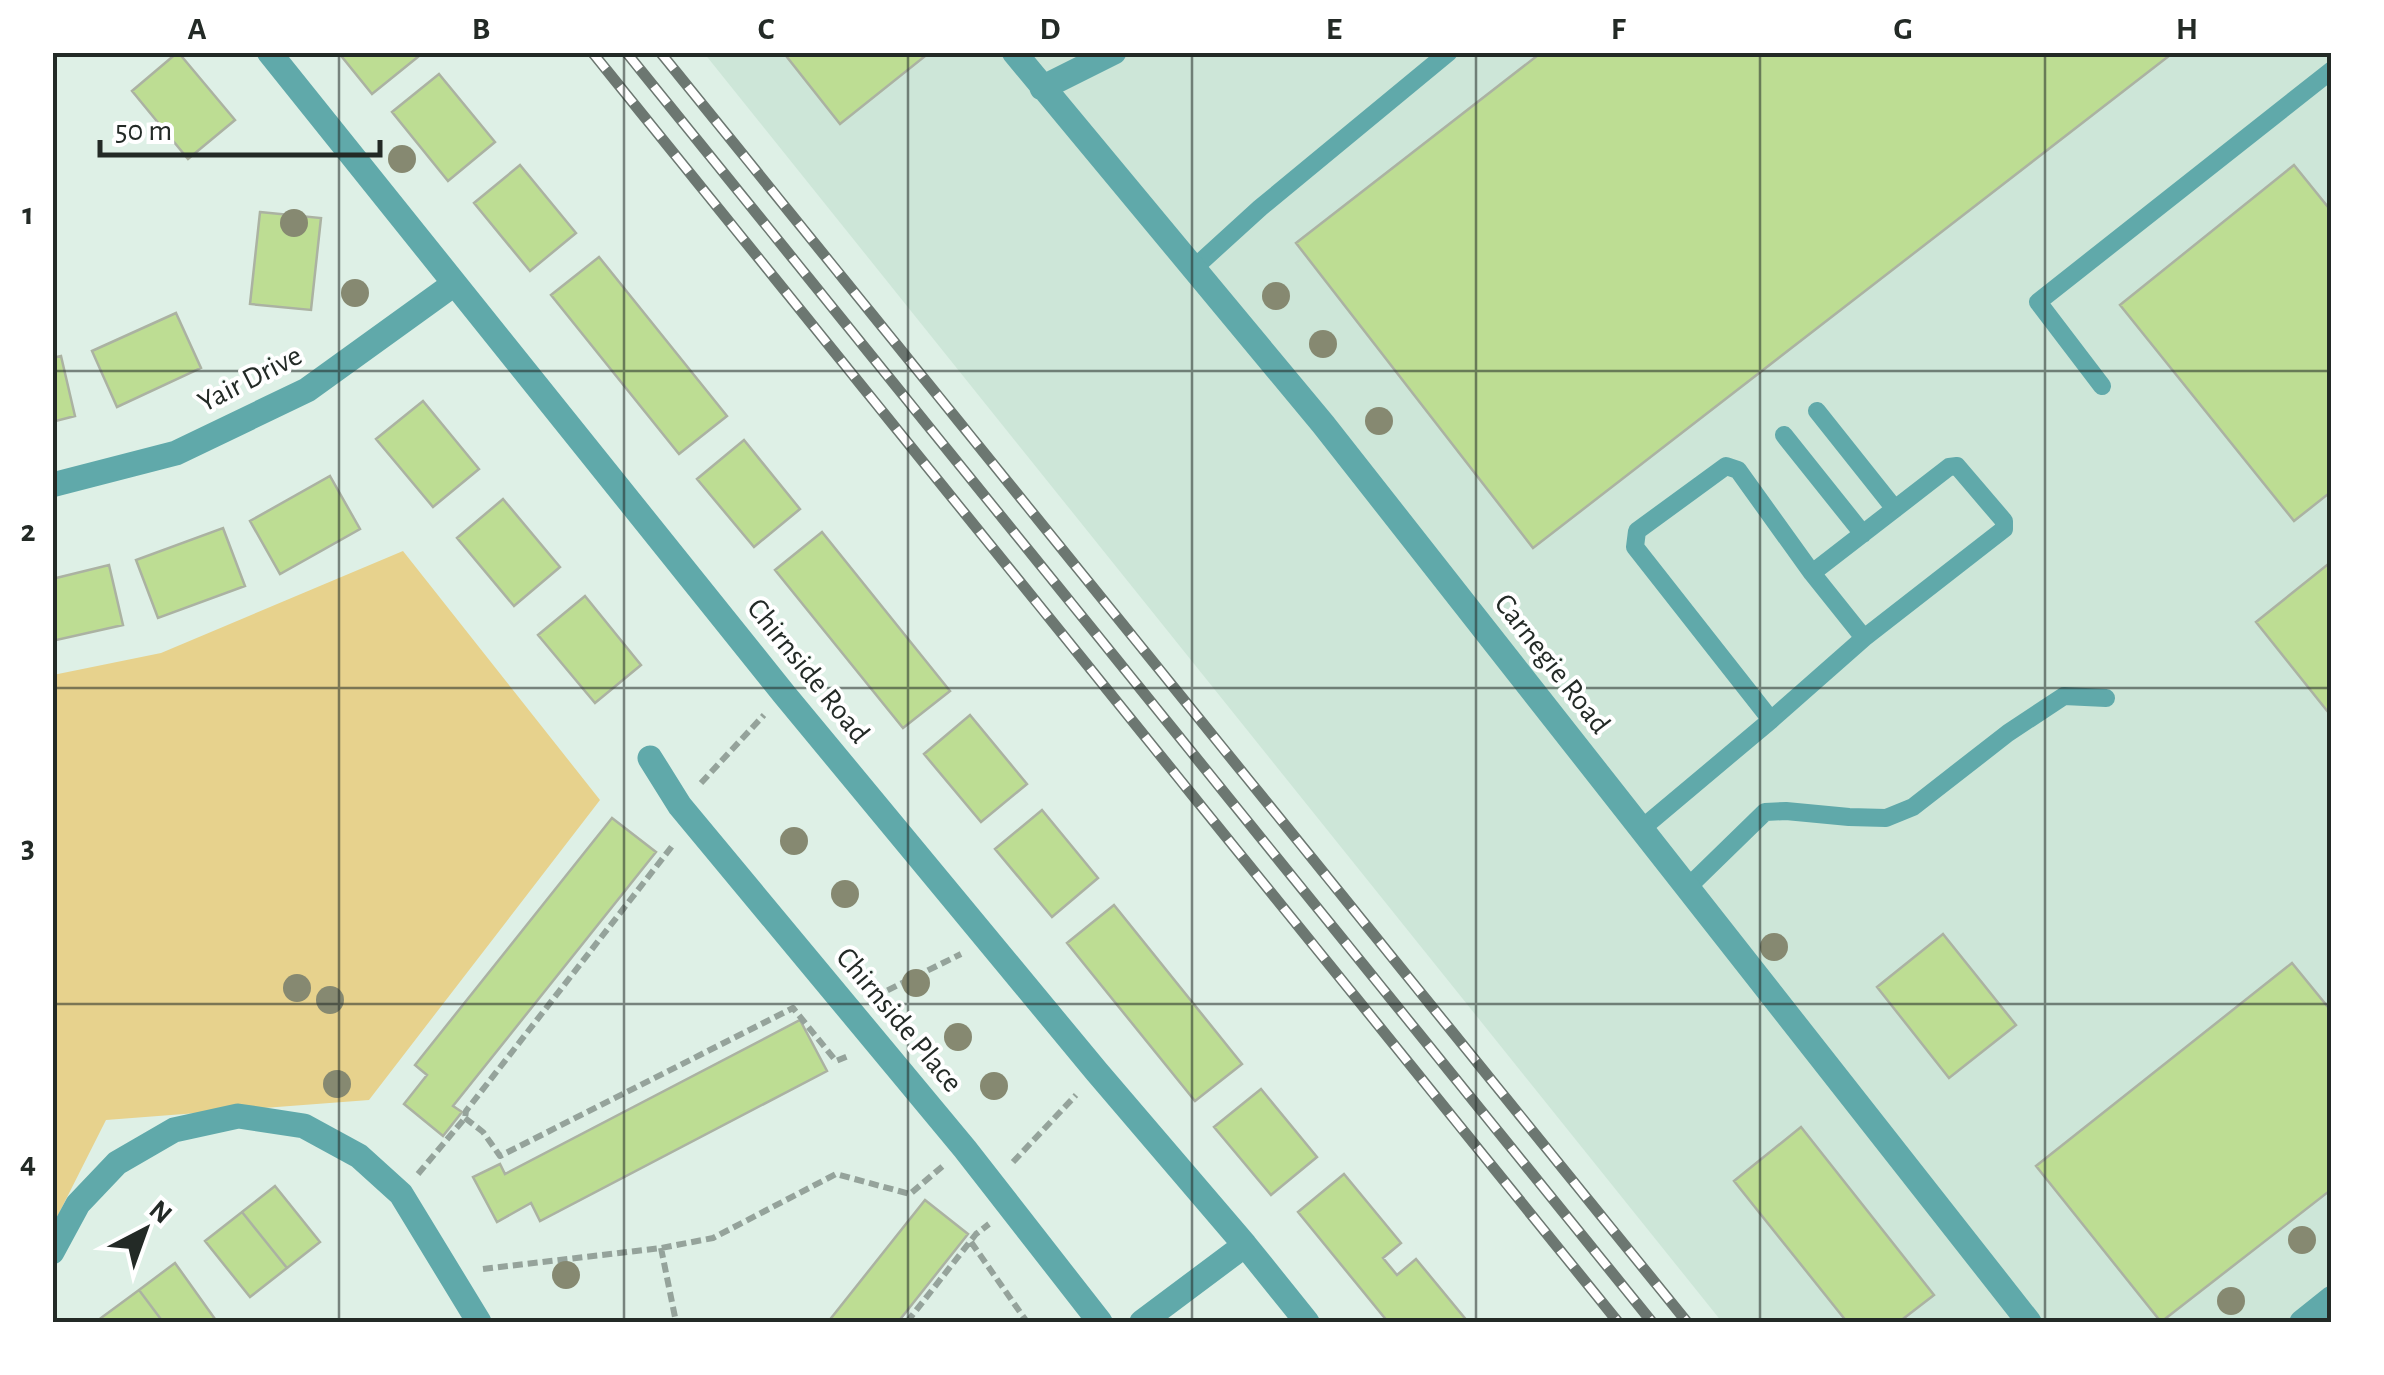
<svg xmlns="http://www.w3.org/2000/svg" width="2384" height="1375" font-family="'Alegreya Sans',sans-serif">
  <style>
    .built { fill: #cde6d8 }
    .green { fill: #e7d28d }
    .building { fill: #bddd93; stroke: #abb2a2; stroke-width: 2.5 }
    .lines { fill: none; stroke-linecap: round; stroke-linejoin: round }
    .path { stroke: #95a39b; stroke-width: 6; stroke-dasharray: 10 5; stroke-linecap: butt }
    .service { stroke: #60a9aa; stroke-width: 18 }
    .minor { stroke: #60a9aa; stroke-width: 25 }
    .rail-casing { stroke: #6c7771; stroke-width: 11 }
    .rail { stroke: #fff; stroke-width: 8; stroke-dasharray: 22; stroke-linecap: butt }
    .tree { fill: #868971 }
    .grid { fill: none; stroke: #232a26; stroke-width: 2.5; stroke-opacity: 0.55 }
    .labels { text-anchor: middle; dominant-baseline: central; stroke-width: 8; stroke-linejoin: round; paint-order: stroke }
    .street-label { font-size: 30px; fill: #232a26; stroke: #fff }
    .neatline { fill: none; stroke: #232a26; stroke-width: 4 }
    .grid-label { font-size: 32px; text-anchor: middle; font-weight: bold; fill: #232a26 }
  </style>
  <rect width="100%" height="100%" fill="#def0e6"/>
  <path class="built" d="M 704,53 L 2331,53 L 2331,1322 L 1722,1322 Z"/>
  <path class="green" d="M 403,551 L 600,800 L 369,1100 L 106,1120 L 53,1225 L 53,675 L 161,653 Z"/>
  <path class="building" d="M 178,52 L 235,120 L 188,159 L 132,91 Z
    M 338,52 L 416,52 L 419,56 L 372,94 Z
    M 783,52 L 929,52 L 929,53 L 840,124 Z
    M 1542,52 L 2174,52 L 1533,548 L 1296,243 Z
    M 439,74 L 495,142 L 448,181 L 392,112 Z
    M 520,165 L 576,233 L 530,271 L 474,203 Z
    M 2294,165 L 2332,212 L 2332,491 L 2294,521 L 2120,305 Z
    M 260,212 L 321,218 L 311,310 L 250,304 Z
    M 599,257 L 727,416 L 679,454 L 551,295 Z
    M 176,313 L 201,368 L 117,407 L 92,351 Z
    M 61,356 L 75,416 L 52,422 L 52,358 Z
    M 423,401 L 479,469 L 433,507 L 376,439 Z
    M 744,440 L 800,509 L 754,547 L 697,479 Z
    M 330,476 L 360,529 L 280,574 L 250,521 Z
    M 503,499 L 560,567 L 514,606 L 457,538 Z
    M 223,528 L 245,586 L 158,618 L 136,560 Z
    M 822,532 L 950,691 L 903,728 L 775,570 Z
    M 2332,561 L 2332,717 L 2256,622 Z
    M 109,565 L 123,625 L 52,641 L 52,579 Z
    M 585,596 L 641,665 L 595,703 L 538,635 Z
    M 970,715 L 1027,784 L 981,822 L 924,754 Z
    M 1042,810 L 1098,878 L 1052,917 L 995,849 Z
    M 612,818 L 656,852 L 453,1106 L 462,1112 L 443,1136 L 404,1104 L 427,1075 L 415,1065 Z
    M 1114,905 L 1242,1064 L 1195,1101 L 1067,943 Z
    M 1943,934 L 2016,1025 L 1949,1078 L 1877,987 Z
    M 2292,963 L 2332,1012 L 2332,1189 L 2161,1322 L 2036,1166 Z
    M 800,1020 L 827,1071 L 540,1221 L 531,1203 L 497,1222 L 473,1177 L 500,1164 L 505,1174 Z
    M 1261,1089 L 1317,1157 L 1271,1195 L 1214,1127 Z
    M 1801,1127 L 1934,1295 L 1899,1322 L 1847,1322 L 1734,1181 Z
    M 1344,1174 L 1401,1243 L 1383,1258 L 1397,1275 L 1416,1259 L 1468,1322 L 1388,1322 L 1298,1212 Z
    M 275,1186 L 320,1242 L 287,1268 L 242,1212 Z
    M 925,1200 L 968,1234 L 898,1322 L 828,1322 Z
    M 242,1212 L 287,1268 L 250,1297 L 205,1241 Z
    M 175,1263 L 215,1319 L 209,1322 L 163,1322 L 139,1290 Z
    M 139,1290 L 163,1322 L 104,1322 L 101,1318 Z"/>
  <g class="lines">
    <path class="path" d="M 701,783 L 764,715
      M 874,997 L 961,954
      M 465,1118 L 483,1132 L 500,1156 L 793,1008 L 836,1061 L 848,1056
      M 1013,1162 L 1076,1095
      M 418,1174 L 465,1118 L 466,1111 L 673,845
      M 971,1242 L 1027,1322
      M 661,1248 L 676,1322
      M 483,1269 L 661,1248 L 713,1238 L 836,1174 L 910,1194 L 944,1165
      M 907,1322 L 976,1234 L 989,1224"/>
    <path class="service" d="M 1193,269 L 1260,208 L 1449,52
      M 2102,386 L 2038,302 L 2332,70
      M 1817,411 L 1895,509
      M 1784,435 L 1863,534
      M 1812,573 L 1949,467 L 1957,466 L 2004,521 L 2004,529 L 1864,638 L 1771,720 L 1635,547 L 1637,531 L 1726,466 L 1738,470 L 1812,573 L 1864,638
      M 1640,830 L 1771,720
      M 1687,888 L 1765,812 L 1786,811 L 1849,817 L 1886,818 L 1913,807 L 2008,733 L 2064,696 L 2106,698"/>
    <path class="minor" d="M 269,52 L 784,694 L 1097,1072 L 1245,1245 L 1307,1322
      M 1014,52 L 1323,424 L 2029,1322
      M 1042,88 L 1114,52
      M 52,485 L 176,453 L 307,390 L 454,284
      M 650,758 L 680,806 L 965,1149 L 1100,1322
      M 52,1252 L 78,1204 L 117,1163 L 174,1130 L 238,1116 L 304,1126 L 359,1156 L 401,1194 L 479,1322
      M 1142,1322 L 1245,1245
      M 2302,1322 L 2332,1298"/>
    <g class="rail-casing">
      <path id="rail" d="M 592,52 L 1618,1322
        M 626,52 L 1652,1322
        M 660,52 L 1687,1322"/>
    </g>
    <use href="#rail" class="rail"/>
  </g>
  <g class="tree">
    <circle cx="402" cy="159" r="14"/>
    <circle cx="294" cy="223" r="14"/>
    <circle cx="355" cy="293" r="14"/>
    <circle cx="1276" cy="296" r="14"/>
    <circle cx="1323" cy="344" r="14"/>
    <circle cx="1379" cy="421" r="14"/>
    <circle cx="794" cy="841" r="14"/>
    <circle cx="845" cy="894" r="14"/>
    <circle cx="1774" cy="947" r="14"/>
    <circle cx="916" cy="983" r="14"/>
    <circle cx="297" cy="988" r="14"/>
    <circle cx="330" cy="1000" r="14"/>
    <circle cx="958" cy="1037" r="14"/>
    <circle cx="337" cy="1084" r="14"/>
    <circle cx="994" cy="1086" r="14"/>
    <circle cx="2302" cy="1240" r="14"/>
    <circle cx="566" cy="1275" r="14"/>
    <circle cx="2231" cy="1301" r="14"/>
  </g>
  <path class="grid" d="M 339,52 L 339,1322M 624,52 L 624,1322M 908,52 L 908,1322M 1192,52 L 1192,1322M 1476,52 L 1476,1322M 1760,52 L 1760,1322M 2045,52 L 2045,1322M 52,371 L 2332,371M 52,688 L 2332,688M 52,1004 L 2332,1004"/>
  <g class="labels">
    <g class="street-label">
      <text transform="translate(250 379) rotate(-27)">Yair Drive</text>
      <text transform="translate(1552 664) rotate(52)">Carnegie Road</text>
      <text transform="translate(808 671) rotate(51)">Chirnside Road</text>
      <text transform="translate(899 1020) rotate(50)">Chirnside Place</text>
    </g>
  </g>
  <rect width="2384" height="1375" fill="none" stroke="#ffffff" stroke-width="110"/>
  <g transform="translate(145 1230) rotate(41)" stroke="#ffffff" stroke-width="8" paint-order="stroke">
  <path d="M0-8L18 38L0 25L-18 38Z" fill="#232a26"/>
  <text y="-15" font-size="28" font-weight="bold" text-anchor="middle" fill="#232a26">N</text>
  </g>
  <path d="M100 140v15h280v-15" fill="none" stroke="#232a26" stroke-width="5"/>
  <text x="115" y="140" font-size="30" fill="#232a26" stroke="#ffffff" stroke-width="8" paint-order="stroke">50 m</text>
  <rect x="55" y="55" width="2274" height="1265" class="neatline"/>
  <g class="grid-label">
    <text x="197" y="39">A</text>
    <text x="481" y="39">B</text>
    <text x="766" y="39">C</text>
    <text x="1050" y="39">D</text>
    <text x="1334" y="39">E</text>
    <text x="1618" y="39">F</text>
    <text x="1903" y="39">G</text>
    <text x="2187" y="39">H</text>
    <text x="28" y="224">1</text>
    <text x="28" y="541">2</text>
    <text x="28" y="857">3</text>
    <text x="28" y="1173">4</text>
  </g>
</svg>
